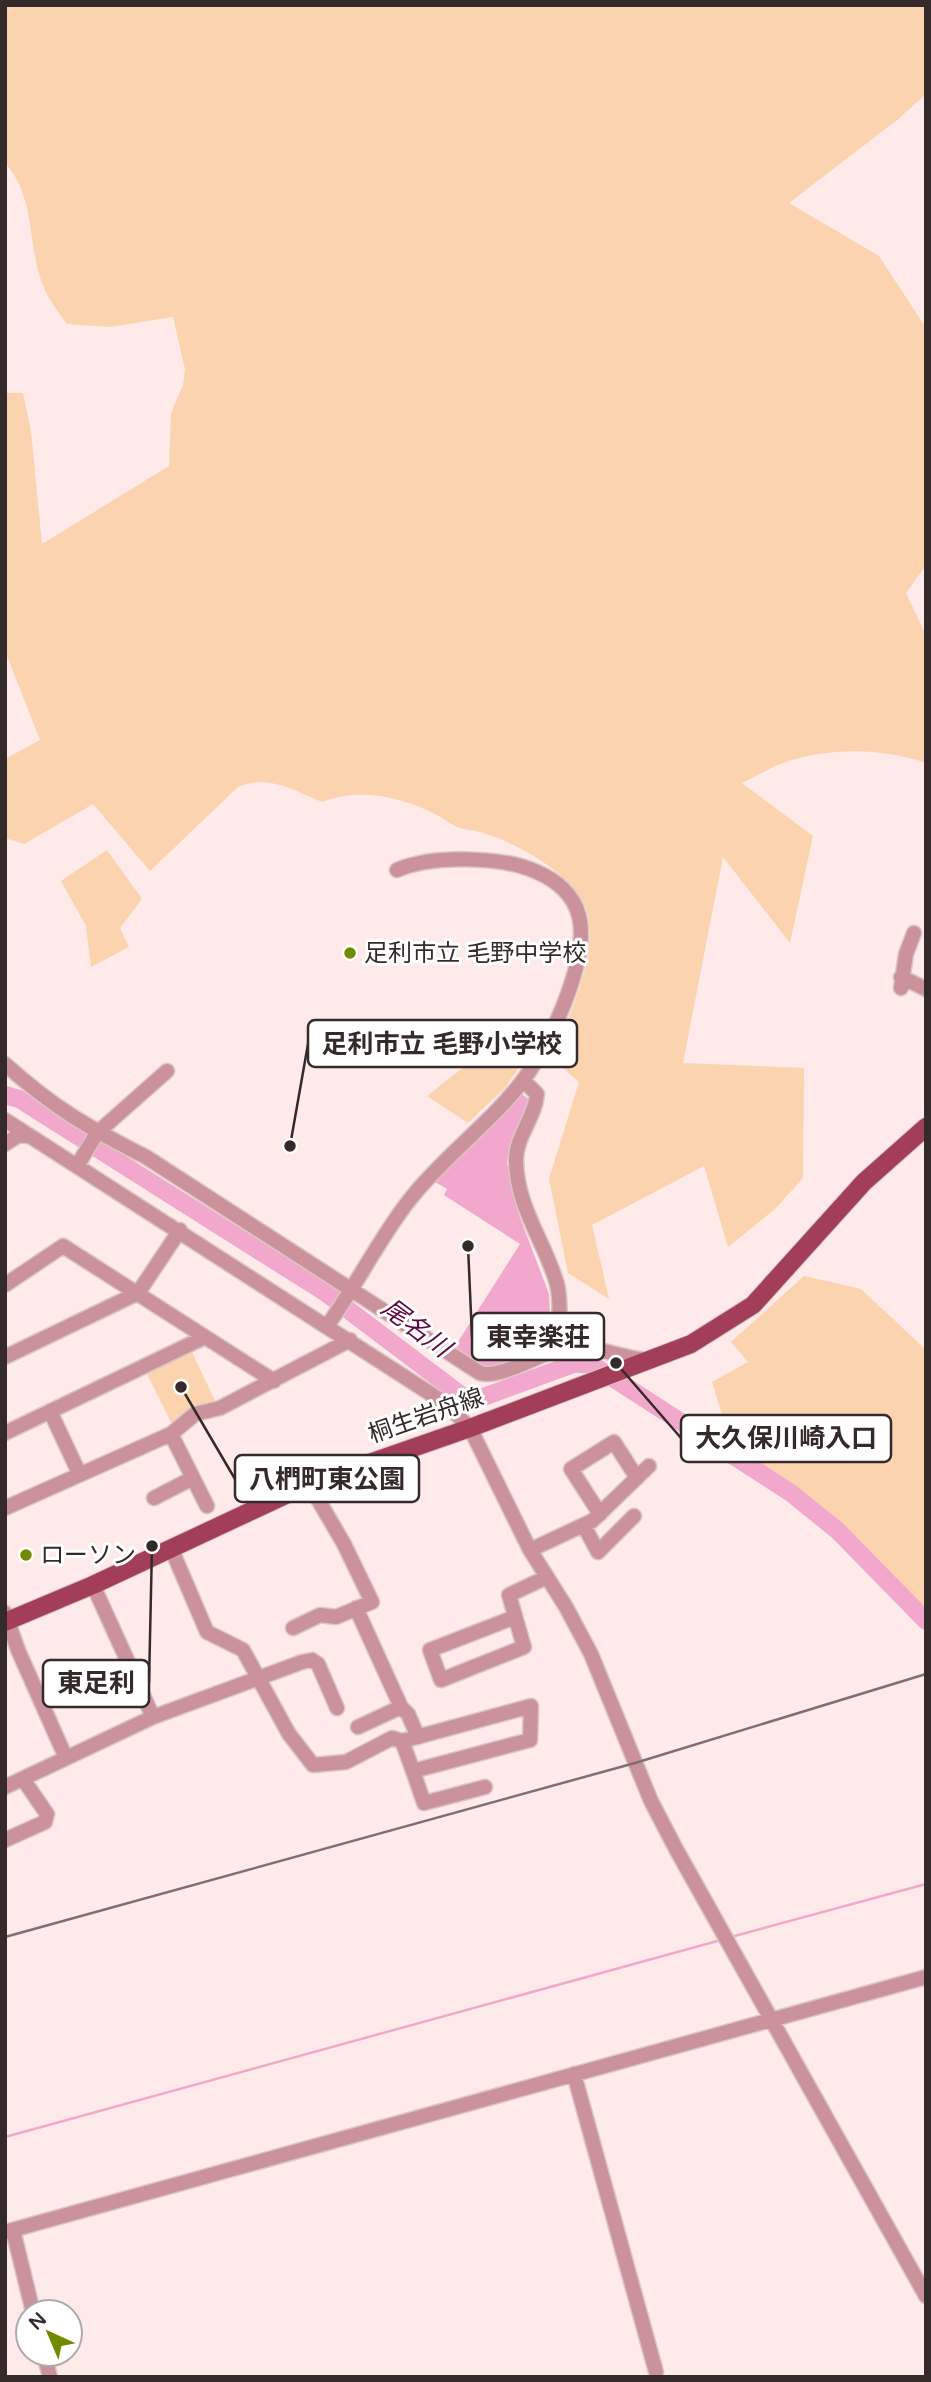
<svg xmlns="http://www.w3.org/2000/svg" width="931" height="2382" font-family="'Varela Round','Noto Sans JP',sans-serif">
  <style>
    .green { fill: #fbd3af }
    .water { fill: #f2a8cd }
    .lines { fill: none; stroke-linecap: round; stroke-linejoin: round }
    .stream { stroke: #f2a8cd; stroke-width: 2.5 }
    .river { stroke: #f2a8cd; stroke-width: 18 }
    .minor-casing { stroke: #d9c7c6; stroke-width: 17 }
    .major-casing { stroke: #d9c7c6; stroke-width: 20 }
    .minor { stroke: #cc929c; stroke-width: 14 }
    .major { stroke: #a33e58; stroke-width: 18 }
    .rail { stroke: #7d706f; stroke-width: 2.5 }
    .poi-dot { fill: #718b00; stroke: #fff; stroke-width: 2.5 }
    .labels { text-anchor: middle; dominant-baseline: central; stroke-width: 6; stroke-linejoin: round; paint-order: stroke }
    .poi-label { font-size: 24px; fill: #332a29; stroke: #fff; text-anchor: start }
    .street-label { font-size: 24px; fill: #332a29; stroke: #fff }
    .water-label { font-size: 26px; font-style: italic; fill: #600940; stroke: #fff }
    .leader { fill: none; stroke: #332a29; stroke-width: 2.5 }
    .callout-dot { fill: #332a29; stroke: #fff; stroke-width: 2.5 }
    .callout { fill: #fff; stroke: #332a29; stroke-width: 2.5 }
    .callout-label { font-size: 26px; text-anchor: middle; font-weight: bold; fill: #332a29 }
  </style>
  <rect width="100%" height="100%" fill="#feeae8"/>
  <path class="green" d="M 5,5 L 926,5 L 926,94 L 897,120 L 789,203 L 879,256 L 926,328 L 926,565 L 906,593 L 926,635 L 926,763 C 884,748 829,747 786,762 C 771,767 757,776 742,783 L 813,836 L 790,943 L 723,857 L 683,1063 L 804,1068 L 803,1178 L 775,1209 L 728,1247 L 704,1166 L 592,1225 L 609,1299 L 568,1273 L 549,1179 L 579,1082 L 554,1060 C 567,1014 597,964 588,916 C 581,878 518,843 483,833 C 475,830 465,830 457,827 C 451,825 445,819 439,816 C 403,797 360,787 322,802 C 294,790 268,774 238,787 L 150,871 L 93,804 L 24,844 L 5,838 L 5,759 L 40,740 L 5,651 L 5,393 L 23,393 L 31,431 L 42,544 L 169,466 L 171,413 L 183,385 L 185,369 L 173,317 L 110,327 L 67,324 C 56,309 45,295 40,277 C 28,238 34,195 5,163 Z
    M 107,850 L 142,899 L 120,928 L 129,947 L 91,967 L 86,926 L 61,881 Z
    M 516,1026 L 533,1047 L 505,1088 L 468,1123 L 427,1096 Z
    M 804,1276 L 861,1289 L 926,1350 L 926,1611 L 822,1512 L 729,1447 L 729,1437 L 712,1382 L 748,1362 L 731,1342 Z
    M 190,1348 L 217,1405 L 173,1426 L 145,1370 Z"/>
  <path class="water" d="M 521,1093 L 529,1100 L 510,1144 L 507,1163 L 519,1215 L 549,1294 L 551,1347 L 489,1369 L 454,1348 L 520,1244 L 444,1195 L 447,1189 L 435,1182 Z"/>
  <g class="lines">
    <path class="stream" d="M 559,1358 L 563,1367
      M 731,1937 L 926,1884
      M 5,2137 L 721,1940"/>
    <path class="river" d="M 5,1095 L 19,1099 L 326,1293 L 470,1402 L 573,1364 L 591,1364 L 791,1493 L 838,1531 L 926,1621"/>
    <g class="minor-casing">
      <path id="minor" d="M 901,977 L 926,989
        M 901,988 L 906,954 L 914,933
        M 5,1064 C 54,1108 87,1127 146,1157 L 480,1373 C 500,1379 538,1355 559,1349 C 587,1342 618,1357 646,1360
        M 523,1080 L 537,1094 C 535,1118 516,1136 516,1160 C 516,1206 545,1242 557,1284 C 562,1303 558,1328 560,1349
        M 5,1120 L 445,1403 L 470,1428 L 530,1550 L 566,1607 L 591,1654 L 651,1801 L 676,1849 L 926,2296
        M 5,1144 L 19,1135 L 28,1136
        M 77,1166 L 97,1133 L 167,1071
        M 5,1285 L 63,1246 L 274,1381
        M 327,1326 C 357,1285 379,1238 411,1198 C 445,1155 492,1122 524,1079 C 550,1044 590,959 579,916 C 574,895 556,880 537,872 C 502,856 432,855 397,870
        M 5,1357 L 138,1293 L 180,1230
        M 50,1411 L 79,1473
        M 5,1433 L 205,1337
        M 171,1434 L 207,1506
        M 154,1498 L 193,1478
        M 5,1508 L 171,1434 L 195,1414 L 220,1408 L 350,1340
        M 600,1514 L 571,1469 L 614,1442 L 637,1478
        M 584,1526 L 598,1552 L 634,1516
        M 171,1548 L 207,1632 L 243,1650 L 289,1734 L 313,1765 L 346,1762 L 392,1738 L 402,1741 L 531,1706 L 530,1740 L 413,1771 L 402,1741
        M 530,1550 L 592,1521 L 649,1466
        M 93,1585 L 153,1717
        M 356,1608 L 401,1707 L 408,1714 L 418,1737
        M 5,1613 L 18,1650 L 66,1758
        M 515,1617 L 430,1650 L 441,1680 L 524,1647 L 509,1595 L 547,1577
        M 293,1628 L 320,1615 L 336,1617 L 372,1602 L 344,1544 L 309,1484
        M 358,1727 L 401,1707
        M 413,1771 L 424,1803 L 485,1787
        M 5,1787 L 153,1717 L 302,1662 L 312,1660 L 318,1664 L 337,1708
        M 5,1840 L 45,1822 L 47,1814 L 23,1779
        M 574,2074 L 656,2372
        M 13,2230 L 33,2312
        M 5,2232 L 926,1977
        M 44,2354 L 50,2377"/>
    </g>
    <g class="major-casing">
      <path id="major" d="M 5,1622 L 93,1585 L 309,1484 L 470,1428 L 691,1344 L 753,1305 L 864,1182 L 926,1127"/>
    </g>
    <use href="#minor" class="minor"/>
    <use href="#major" class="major"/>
    <path class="rail" d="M 5,1937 L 635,1763 L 926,1674"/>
  </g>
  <g class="poi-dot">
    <circle cx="350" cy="953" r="7"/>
    <circle cx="26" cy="1555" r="7"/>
  </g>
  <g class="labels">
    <g class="poi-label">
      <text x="364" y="953">足利市立 毛野中学校</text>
      <text x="40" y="1555">ローソン</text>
    </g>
    <g class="street-label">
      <text transform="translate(426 1416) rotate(-19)">桐生岩舟線</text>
    </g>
    <g class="water-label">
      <text transform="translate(416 1328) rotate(37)">尾名川</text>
    </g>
  </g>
  <path class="leader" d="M290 1146L308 1044M468 1246L472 1337M616 1363L681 1438M181 1387L235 1479M152 1546L149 1683"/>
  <g class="callout-dot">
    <circle cx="290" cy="1146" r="7"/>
    <circle cx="468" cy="1246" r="7"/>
    <circle cx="616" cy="1363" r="7"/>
    <circle cx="181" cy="1387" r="7"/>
    <circle cx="152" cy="1546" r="7"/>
  </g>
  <g class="callout">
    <rect x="308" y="1020" width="269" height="47" rx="7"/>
    <rect x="472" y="1313" width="132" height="47" rx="7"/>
    <rect x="681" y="1415" width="210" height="47" rx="7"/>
    <rect x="235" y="1455" width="184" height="47" rx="7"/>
    <rect x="43" y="1660" width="106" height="47" rx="7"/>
  </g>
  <g class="callout-label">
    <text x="442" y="1053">足利市立 毛野小学校</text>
    <text x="538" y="1346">東幸楽荘</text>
    <text x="786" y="1447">大久保川崎入口</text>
    <text x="327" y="1488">八椚町東公園</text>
    <text x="96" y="1692">東足利</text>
  </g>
  <rect width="931" height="2382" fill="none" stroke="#332a29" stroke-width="14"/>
  <g transform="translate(49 2333) rotate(316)"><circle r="33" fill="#ffffff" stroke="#adaaa9" stroke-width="2"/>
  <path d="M0-5L12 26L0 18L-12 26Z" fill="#718b00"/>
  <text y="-10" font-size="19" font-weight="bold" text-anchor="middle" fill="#332a29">N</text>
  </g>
</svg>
